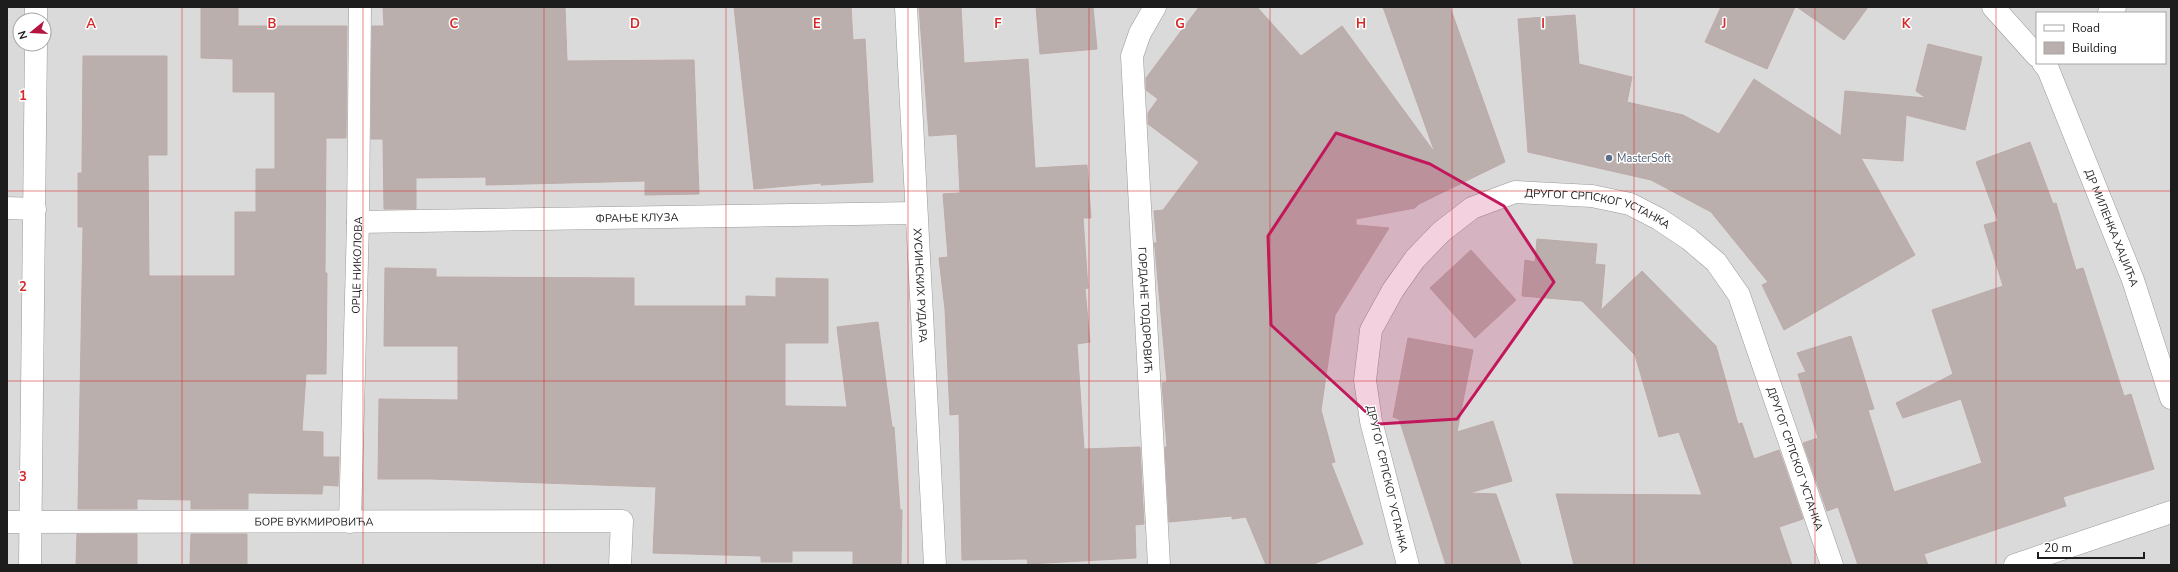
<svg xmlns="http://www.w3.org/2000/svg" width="2178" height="572" font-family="'Nunito Sans',sans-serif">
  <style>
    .residential { fill: #dbdada; fill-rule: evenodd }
    .building { fill: #baafad; stroke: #bdaba8 }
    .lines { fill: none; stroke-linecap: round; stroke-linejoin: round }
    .street-casing { stroke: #9a9a9a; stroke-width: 23 }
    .street { stroke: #fff; stroke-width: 22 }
    .marked { fill: #c2185b; fill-opacity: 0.2; stroke: #c2185b; stroke-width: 3; stroke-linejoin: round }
    .grid { fill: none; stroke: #d62828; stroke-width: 1; stroke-opacity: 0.55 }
    .service-dot { fill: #5c6f8a; stroke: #fff; stroke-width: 1.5 }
    .labels { text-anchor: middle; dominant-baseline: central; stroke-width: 3; stroke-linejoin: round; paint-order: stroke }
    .service-label { font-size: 11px; fill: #4e5e75; stroke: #fff; text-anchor: start }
    .street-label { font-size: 11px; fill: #1d1d1d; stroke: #fff }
    .grid-label { font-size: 13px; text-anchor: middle; font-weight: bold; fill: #d62828; stroke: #fff; stroke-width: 3; stroke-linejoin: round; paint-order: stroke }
  </style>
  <rect width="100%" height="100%" fill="#ede7e4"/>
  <path class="residential" d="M 7,7 L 2171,7 L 2171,565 L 7,565 ZM 2037,13 L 2165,13 L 2165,63 L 2037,63 ZM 20,20 L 44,20 L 44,44 L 20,44 Z"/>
  <path class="building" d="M 201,7 L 238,7 L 238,26 L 347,26 L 346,138 L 326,138 L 325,273 L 327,273 L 326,374 L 306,374 L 302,431 L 323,432 L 323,457 L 339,457 L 338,486 L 323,485 L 322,494 L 248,493 L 248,509 L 191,509 L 191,500 L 137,499 L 137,509 L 78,509 L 83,227 L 78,227 L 78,173 L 82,173 L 83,56 L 167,56 L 167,155 L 148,155 L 149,276 L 235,276 L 235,212 L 256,212 L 256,169 L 275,169 L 275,92 L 233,92 L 233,59 L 201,58 Z
    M 383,7 L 565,7 L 567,61 L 694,60 L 699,194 L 645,195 L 645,181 L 486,185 L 486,177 L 416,178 L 416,209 L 384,209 L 383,139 L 371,139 L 372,26 L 384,26 Z
    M 734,7 L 851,7 L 853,40 L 865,39 L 873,182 L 821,185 L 821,183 L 754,189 Z
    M 919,7 L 961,7 L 964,63 L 1028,59 L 1035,168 L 1087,165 L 1091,218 L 1083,218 L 1088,288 L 1085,289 L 1090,342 L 1077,344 L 1084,449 L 1140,447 L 1144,524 L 1135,525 L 1136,558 L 1028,564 L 1027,559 L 962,560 L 959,414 L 950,415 L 945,309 L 939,258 L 948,257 L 943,194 L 960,193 L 957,134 L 929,136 Z
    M 1036,7 L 1093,7 L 1097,49 L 1040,54 Z
    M 1199,7 L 1257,7 L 1301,56 L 1342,26 L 1435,153 L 1383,7 L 1450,7 L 1505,162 L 1419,204 L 1415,208 L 1356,219 L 1356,225 L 1389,228 L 1335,315 L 1321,410 L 1335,462 L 1331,463 L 1363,544 L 1311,565 L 1266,565 L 1246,517 L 1232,519 L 1232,516 L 1169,522 L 1165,447 L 1167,447 L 1162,383 L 1167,382 L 1155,248 L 1154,243 L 1157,243 L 1154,211 L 1163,210 L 1199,162 L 1148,124 L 1148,113 L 1158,99 L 1146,90 L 1146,78 Z
    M 1721,7 L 1795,7 L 1767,69 L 1705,42 Z
    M 1797,7 L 1868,7 L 1844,40 Z
    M 1575,15 L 1579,64 L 1632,77 L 1627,102 L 1683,115 L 1719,134 L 1754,79 L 1841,136 L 1845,91 L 1926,98 L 1916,91 L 1928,44 L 1982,57 L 1965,130 L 1906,115 L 1903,161 L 1861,158 L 1915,255 L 1784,330 L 1762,285 L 1768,282 L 1711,212 L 1651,180 L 1528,152 L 1518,19 Z
    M 2030,142 L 2053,204 L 2056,203 L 2076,270 L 2083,268 L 2124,396 L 2131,394 L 2154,469 L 2063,497 L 2066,506 L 1924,554 L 1928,565 L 1858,565 L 1838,507 L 1827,511 L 1803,443 L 1818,438 L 1798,374 L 1806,372 L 1797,353 L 1851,336 L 1874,409 L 1868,410 L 1894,492 L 1982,463 L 1961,399 L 1903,418 L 1896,403 L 1953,374 L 1932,310 L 2003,286 L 1984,225 L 1998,221 L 1976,162 Z
    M 1537,239 L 1597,244 L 1595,264 L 1605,265 L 1601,310 L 1642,271 L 1716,346 L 1738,424 L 1742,423 L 1754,459 L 1779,450 L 1803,519 L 1779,527 L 1792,565 L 1574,565 L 1556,494 L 1702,495 L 1679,432 L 1659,437 L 1635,355 L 1582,301 L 1522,296 L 1525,260 L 1535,262 Z
    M 1471,250 L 1516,300 L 1475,338 L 1430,288 Z
    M 385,268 L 436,269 L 436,277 L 634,278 L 634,306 L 746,306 L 746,296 L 776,297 L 776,278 L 828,279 L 828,343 L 785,343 L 785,406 L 847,407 L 837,327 L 878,322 L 892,427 L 894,427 L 900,510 L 902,510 L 901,565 L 853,565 L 853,551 L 792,551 L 792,562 L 761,562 L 761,556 L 653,553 L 656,487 L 431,479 L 378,479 L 379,399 L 458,400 L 458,346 L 384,346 Z
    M 1408,338 L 1473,350 L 1457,432 L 1493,421 L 1512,481 L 1469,493 L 1496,494 L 1521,565 L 1446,565 L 1399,419 L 1393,417 Z
    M 77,534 L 137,534 L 137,565 L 76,565 Z
    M 191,534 L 247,534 L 247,565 L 190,565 Z"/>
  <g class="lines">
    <g class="street-casing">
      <g id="street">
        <path id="s1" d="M 906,7 L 935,565"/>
        <path id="s2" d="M 1155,7 L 1140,33 L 1132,56 L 1159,565"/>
        <path d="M 1993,7 L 2037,56"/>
        <path d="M 2109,13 L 2115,7"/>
        <path d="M 36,20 L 36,7"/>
        <path id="s3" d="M 2043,63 L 2048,69 L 2133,280 L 2171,398"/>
        <path d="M 7,208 L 35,209"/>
        <path id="s4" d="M 358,222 L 915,213"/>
        <path id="s5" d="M 7,522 L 622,521 L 620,565"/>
        <path id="s6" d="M 350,522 L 358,222 L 360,7"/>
        <path d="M 30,565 L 36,44"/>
        <path id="s7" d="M 1408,565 L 1371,421 L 1365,380 L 1371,330 L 1393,290 L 1415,259 L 1441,232 L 1472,208 L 1515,192 L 1592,196 L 1630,204 L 1659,219 L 1689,239 L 1716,262 L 1739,295 L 1832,565"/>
        <path d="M 2015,565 L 2171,512"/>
      </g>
    </g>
    <use href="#street" class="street"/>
  </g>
  <path class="marked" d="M 1336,133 L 1430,164 L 1504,206 L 1554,282 L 1457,419 L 1379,424 L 1271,325 L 1268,236 Z"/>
  <path class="grid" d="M 182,7 L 182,565M 363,7 L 363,565M 544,7 L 544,565M 726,7 L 726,565M 908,7 L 908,565M 1089,7 L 1089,565M 1270,7 L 1270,565M 1452,7 L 1452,565M 1634,7 L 1634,565M 1815,7 L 1815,565M 1996,7 L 1996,565M 7,191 L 2171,191M 7,381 L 2171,381"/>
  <circle class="service-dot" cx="1609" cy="158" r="4"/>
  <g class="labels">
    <g class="service-label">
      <text x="1617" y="158">MasterSoft</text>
    </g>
    <g class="street-label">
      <text stroke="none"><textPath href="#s7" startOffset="532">ДРУГОГ СРПСКОГ УСТАНКА</textPath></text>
      <text stroke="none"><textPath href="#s4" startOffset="279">ФРАЊЕ КЛУЗА</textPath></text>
      <text stroke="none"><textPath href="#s3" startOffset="179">ДР МИЛЕНКА ХАЏИЋА</textPath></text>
      <text stroke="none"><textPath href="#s6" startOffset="257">ОРЦЕ НИКОЛОВА</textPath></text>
      <text stroke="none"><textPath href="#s1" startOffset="279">ХУСИНСКИХ РУДАРА</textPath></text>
      <text stroke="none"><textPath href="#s2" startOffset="309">ГОРДАНЕ ТОДОРОВИЋ</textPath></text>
      <text stroke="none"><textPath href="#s7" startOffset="880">ДРУГОГ СРПСКОГ УСТАНКА</textPath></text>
      <text transform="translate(1387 479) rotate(77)">ДРУГОГ СРПСКОГ УСТАНКА</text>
      <text stroke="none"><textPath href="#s5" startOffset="307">БОРЕ ВУКМИРОВИЋА</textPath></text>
    </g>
  </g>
  <g class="grid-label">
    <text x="91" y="28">A</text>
    <text x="272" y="28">B</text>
    <text x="454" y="28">C</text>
    <text x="635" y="28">D</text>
    <text x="817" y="28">E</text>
    <text x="998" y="28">F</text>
    <text x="1180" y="28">G</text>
    <text x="1361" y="28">H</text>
    <text x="1543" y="28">I</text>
    <text x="1724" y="28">J</text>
    <text x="1906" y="28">K</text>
    <text x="23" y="100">1</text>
    <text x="23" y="291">2</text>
    <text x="23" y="481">3</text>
  </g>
  <rect width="2178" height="572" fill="none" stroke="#1d1d1d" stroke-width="16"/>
  <rect x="2036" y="12" width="130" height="52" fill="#ffffff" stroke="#a5a5a5"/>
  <rect x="2044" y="25" width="20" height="6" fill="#ffffff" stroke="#a5a5a5"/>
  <text x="2072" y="32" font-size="12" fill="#1d1d1d">Road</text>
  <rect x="2044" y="42" width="20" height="12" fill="#baafad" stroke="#a5a5a5"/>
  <text x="2072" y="52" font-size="12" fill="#1d1d1d">Building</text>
  <g transform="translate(32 32) rotate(252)"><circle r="19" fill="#ffffff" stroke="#a5a5a5"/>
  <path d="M0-3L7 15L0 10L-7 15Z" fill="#b61440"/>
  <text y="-6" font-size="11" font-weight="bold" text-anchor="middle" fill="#1d1d1d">N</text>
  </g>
  <path d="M2038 552v6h106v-6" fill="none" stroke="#1d1d1d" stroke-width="2"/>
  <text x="2044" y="552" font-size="12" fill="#1d1d1d" stroke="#ffffff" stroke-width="3" paint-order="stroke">20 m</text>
</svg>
